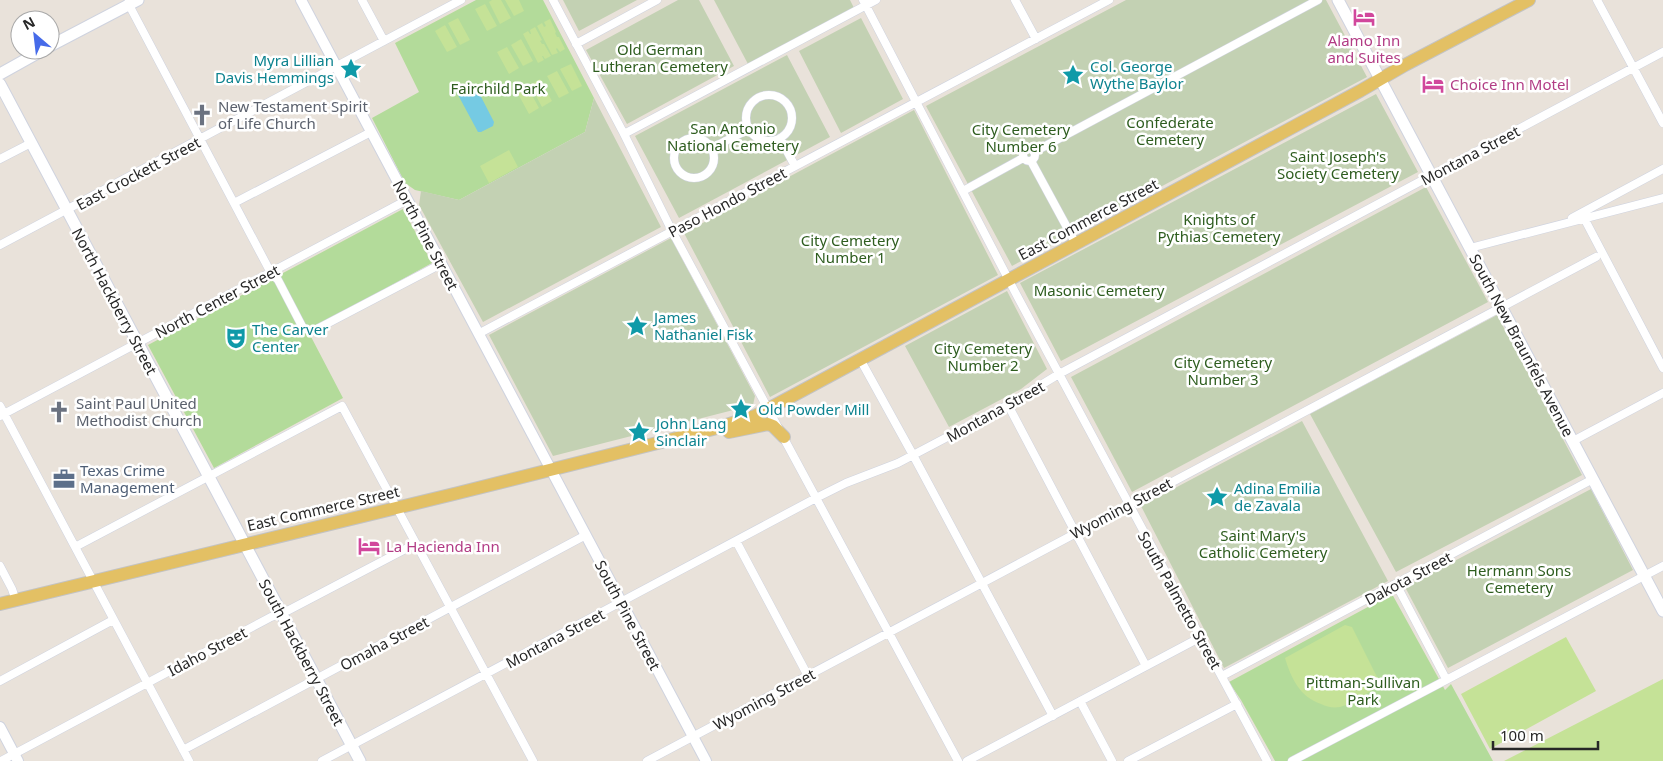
<svg xmlns="http://www.w3.org/2000/svg" width="1663" height="761" font-family="'Noto Sans',sans-serif">
  <style>
    .green { fill: #b3db9a }
    .cemetery { fill: #c3d1b3 }
    .pitch { fill: #c5e297 }
    .water { fill: #75cae3 }
    .lines { fill: none; stroke-linecap: round; stroke-linejoin: round }
    .minor-casing { stroke: #cfd3df; stroke-width: 9 }
    .tertiary-casing { stroke: #cfd3df; stroke-width: 12 }
    .secondary-casing { stroke: #cfd3df; stroke-width: 13 }
    .primary-casing { stroke: #c3c3c3; stroke-width: 14 }
    .minor { stroke: #fff; stroke-width: 8 }
    .tertiary { stroke: #fff; stroke-width: 10 }
    .secondary { stroke: #fff; stroke-width: 11 }
    .primary { stroke: #e3c064; stroke-width: 12 }
    .labels { text-anchor: middle; dominant-baseline: central; stroke-width: 5; stroke-linejoin: round; paint-order: stroke }
    .hotel-label { font-size: 15px; fill: #b23c85; stroke: #fff; text-anchor: start }
    .park-label { font-size: 15px; fill: #2e5d1f; stroke: #fff }
    .culture-label { font-size: 15px; fill: #0d838f; stroke: #fff; text-anchor: start }
    .worship-label { font-size: 15px; fill: #5b616d; stroke: #fff; text-anchor: start }
    .street-label { font-size: 15px; fill: #272727; stroke: #fff }
    .service-label { font-size: 15px; fill: #4e5e75; stroke: #fff; text-anchor: start }
  </style>
  <rect width="100%" height="100%" fill="#e9e2da"/>
  <path class="green" d="M 476,0 L 543,0 L 594,98 L 585,132 L 459,200 L 415,190 L 405,183 L 372,118 L 419,92 L 395,43 Z
    M 403,209 L 432,263 L 308,331 L 343,398 L 214,468 L 148,345 Z
    M 1392,594 L 1445,690 L 1451,684 L 1493,761 L 1275,761 L 1241,700 L 1229,682 Z"/>
  <path class="cemetery" d="M 563,0 L 637,0 L 579,31 Z
    M 678,0 L 699,0 L 734,66 L 627,124 L 586,50 Z
    M 714,0 L 850,0 L 854,8 L 748,64 Z
    M 1126,0 L 1326,0 L 1367,77 L 1012,266 L 926,106 Z
    M 861,18 L 903,99 L 841,133 L 799,51 Z
    M 787,55 L 830,137 L 679,218 L 635,136 Z
    M 1376,94 L 1418,172 L 1061,361 L 1020,283 Z
    M 594,98 L 661,227 L 483,322 L 419,205 L 421,191 L 459,200 L 585,132 Z
    M 914,110 L 998,275 L 770,397 L 684,233 Z
    M 1426,187 L 1488,302 L 1132,492 L 1071,377 Z
    M 671,238 L 755,396 L 753,405 L 553,456 L 489,335 Z
    M 1007,291 L 1047,369 L 1021,389 L 949,427 L 905,346 Z
    M 1497,315 L 1582,475 L 1396,572 L 1310,414 Z
    M 1302,421 L 1388,581 L 1224,668 L 1141,506 Z
    M 1591,489 L 1633,570 L 1448,668 L 1405,587 Z"/>
  <path class="pitch" d="M 492,0 L 501,0 L 511,18 L 500,24 L 489,2 Z
    M 505,0 L 519,0 L 524,11 L 514,16 Z
    M 485,4 L 497,26 L 487,31 L 475,9 Z
    M 458,18 L 470,40 L 460,45 L 448,23 Z
    M 550,19 L 556,32 L 555,33 L 557,37 L 559,37 L 565,49 L 560,52 L 557,48 L 556,49 L 558,53 L 552,55 L 537,26 L 542,23 L 544,27 L 546,26 L 544,22 Z
    M 445,25 L 457,47 L 447,52 L 435,31 Z
    M 535,27 L 542,40 L 540,41 L 542,44 L 544,44 L 551,56 L 545,59 L 543,56 L 542,56 L 544,60 L 538,63 L 523,34 L 528,31 L 530,34 L 531,34 L 530,30 Z
    M 521,39 L 533,61 L 523,66 L 511,45 Z
    M 507,47 L 519,68 L 509,74 L 497,52 Z
    M 571,64 L 582,86 L 572,91 L 560,69 Z
    M 557,71 L 569,93 L 559,98 L 547,76 Z
    M 540,79 L 552,101 L 542,107 L 530,85 Z
    M 527,86 L 539,108 L 529,114 L 517,92 Z
    M 509,150 L 518,167 L 489,183 L 480,166 Z
    M 1345,625 L 1352,627 L 1381,685 C 1368,692 1354,703 1340,707 C 1333,708 1327,707 1321,704 C 1300,697 1291,678 1285,658 Z
    M 1566,637 L 1596,691 L 1490,749 L 1461,694 Z
    M 1663,679 L 1663,761 L 1504,761 Z"/>
  <path class="water" d="M 471,84 L 475,85 L 494,122 L 493,126 L 481,132 L 478,132 L 457,93 L 458,90 Z"/>
  <g class="lines">
    <g class="minor-casing">
      <path id="minor" d="M 362,0 L 384,41
        M 553,0 L 624,134 L 672,231 L 958,761
        M 863,0 L 1014,290 L 1267,761
        M 1015,0 L 1036,39
        M 1597,0 L 1663,123
        M 128,3 L 271,273 L 278,280 L 303,328 L 312,331 L 315,330 L 441,264
        M 576,44 L 657,0
        M746 118a23 23 0 1 1 46 0a23 23 0 1 1-46 0Z
        M 624,134 L 876,0
        M674 158a20 20 0 1 1 40 0a20 20 0 1 1-40 0Z
        M 780,138 L 795,166
        M 712,148 L 749,129
        M1023 155a6 6 0 1 1 12 0a6 6 0 1 1-12 0Z
        M 1034,152 L 1318,0
        M 0,159 L 31,143
        M 1031,161 L 1076,244
        M 963,191 L 1023,158
        M 234,203 L 371,132
        M 1572,218 L 1663,169
        M 1584,218 L 1663,368
        M 0,245 L 461,0
        M 1470,248 L 1663,198
        M 478,334 L 1109,0
        M 860,359 L 913,455 L 1053,716
        M 1008,405 L 1146,666
        M 0,406 L 189,761
        M 0,416 L 407,200
        M 1573,441 L 1663,393
        M 736,541 L 808,676
        M 75,547 L 342,406 L 533,761
        M 0,566 L 12,589 L 16,601
        M 1396,584 L 1446,679
        M 1222,676 L 1593,479
        M 0,681 L 113,620
        M 1080,701 L 1112,761
        M 183,750 L 586,535
        M 1,761 L 271,617 L 289,610 L 415,544
        M 322,761 L 816,498 L 846,483 L 898,463 L 1008,405 L 1059,374 L 1663,52
        M 647,761 L 1596,257
        M 967,761 L 1201,637
        M 1128,761 L 1237,704
        M 1292,761 L 1663,566"/>
    </g>
    <g class="tertiary-casing">
      <path id="tertiary" d="M 301,0 L 706,761
        M 0,727 L 18,761"/>
    </g>
    <g class="secondary-casing">
      <path id="secondary" d="M 1338,0 L 1663,611
        M 50,46 L 138,0
        M 0,74 L 43,50
        M 0,84 L 360,761"/>
    </g>
    <g class="primary-casing">
      <path id="primary" d="M 729,432 L 768,424 L 773,426 L 784,437
        M 0,604 L 458,493 L 717,428 L 755,416 L 1360,91 L 1405,65 L 1529,0"/>
    </g>
    <use href="#minor" class="minor"/>
    <use href="#tertiary" class="tertiary"/>
    <use href="#secondary" class="secondary"/>
    <use href="#primary" class="primary"/>
  </g>
  <defs>
    <g id="hotel-bare" transform="scale(1.725)"><path d="M-6-4.5h1.5V1H6V5H4.5V3h-9V5H-6ZM-4 0a1.8 1.8 0 1 1 3.6 0ZM.5 0V-2.5h3Q6-2.5 6 0Z" fill="#d1479c" stroke="#fff" stroke-width="2.5" paint-order="stroke"/></g>
    <g id="sight-bare" transform="scale(1.725)"><path d="M0-6L1.8-2.2L6-1.7L2.9 1.2L3.7 5.4L0 3.3L-3.7 5.4L-2.9 1.2L-6-1.7L-1.8-2.2Z" fill="#0f9aa8" stroke="#fff" stroke-width="2.5" paint-order="stroke"/></g>
    <g id="church-bare" transform="scale(1.725)"><path d="M-1.2-6h2.4v3.5h3.3v2.4h-3.3V6h-2.4V-.1h-3.3v-2.4h3.3Z" fill="#6b7280" stroke="#fff" stroke-width="2.5" paint-order="stroke"/></g>
    <g id="theatre-bare" transform="scale(1.725)"><path d="M-5-5.5Q0-4 5-5.5V0Q5 5 0 6Q-5 5-5 0ZM-3.3-2.5H-1v1.5H-3.3ZM1-2.5H3.3v1.5H1ZM-2.8 1Q0 5.5 2.8 1Z" fill="#0f9aa8" stroke="#fff" stroke-width="2.5" paint-order="stroke"/></g>
    <g id="office-bare" transform="scale(1.725)"><path d="M-6-3h4V-5.5h4V-3h4V5H-6ZM-1-4.5V-3h2v-1.5ZM-6 0V1H6V0Z" fill="#5c6f8a" stroke="#fff" stroke-width="2.5" paint-order="stroke"/></g>
  </defs>
  <g fill-rule="evenodd">
    <use href="#hotel-bare" x="1364" y="17"/>
    <use href="#sight-bare" x="351" y="69"/>
    <use href="#sight-bare" x="1073" y="75"/>
    <use href="#hotel-bare" x="1433" y="84"/>
    <use href="#church-bare" x="202" y="115"/>
    <use href="#sight-bare" x="637" y="326"/>
    <use href="#theatre-bare" x="236" y="338"/>
    <use href="#sight-bare" x="741" y="409"/>
    <use href="#church-bare" x="59" y="412"/>
    <use href="#sight-bare" x="639" y="432"/>
    <use href="#office-bare" x="64" y="479"/>
    <use href="#sight-bare" x="1217" y="497"/>
    <use href="#hotel-bare" x="369" y="546"/>
  </g>
  <g class="labels">
    <g class="hotel-label">
      <text x="1364" y="40" text-anchor="middle">Alamo Inn<tspan x="1364" dy="17">and Suites</tspan></text>
      <text x="1450" y="84">Choice Inn Motel</text>
      <text x="386" y="546">La Hacienda Inn</text>
    </g>
    <g class="park-label">
      <text x="660" y="49">Old German<tspan x="660" dy="17">Lutheran Cemetery</tspan></text>
      <text x="498" y="88">Fairchild Park</text>
      <text x="1170" y="122">Confederate<tspan x="1170" dy="17">Cemetery</tspan></text>
      <text x="733" y="128">San Antonio<tspan x="733" dy="17">National Cemetery</tspan></text>
      <text x="1021" y="129">City Cemetery<tspan x="1021" dy="17">Number 6</tspan></text>
      <text x="1338" y="156">Saint Joseph's<tspan x="1338" dy="17">Society Cemetery</tspan></text>
      <text x="1219" y="219">Knights of<tspan x="1219" dy="17">Pythias Cemetery</tspan></text>
      <text x="850" y="240">City Cemetery<tspan x="850" dy="17">Number 1</tspan></text>
      <text x="1099" y="290">Masonic Cemetery</text>
      <text x="983" y="348">City Cemetery<tspan x="983" dy="17">Number 2</tspan></text>
      <text x="1223" y="362">City Cemetery<tspan x="1223" dy="17">Number 3</tspan></text>
      <text x="1263" y="535">Saint Mary's<tspan x="1263" dy="17">Catholic Cemetery</tspan></text>
      <text x="1519" y="570">Hermann Sons<tspan x="1519" dy="17">Cemetery</tspan></text>
      <text x="1363" y="682">Pittman-Sullivan<tspan x="1363" dy="17">Park</tspan></text>
    </g>
    <g class="culture-label">
      <text x="334" y="60" text-anchor="end">Myra Lillian<tspan x="334" dy="17">Davis Hemmings</tspan></text>
      <text x="1090" y="66">Col. George<tspan x="1090" dy="17">Wythe Baylor</tspan></text>
      <text x="654" y="317">James<tspan x="654" dy="17">Nathaniel Fisk</tspan></text>
      <text x="252" y="329">The Carver<tspan x="252" dy="17">Center</tspan></text>
      <text x="758" y="409">Old Powder Mill</text>
      <text x="656" y="423">John Lang<tspan x="656" dy="17">Sinclair</tspan></text>
      <text x="1234" y="488">Adina Emilia<tspan x="1234" dy="17">de Zavala</tspan></text>
    </g>
    <g class="worship-label">
      <text x="218" y="106">New Testament Spirit<tspan x="218" dy="17">of Life Church</tspan></text>
      <text x="76" y="403">Saint Paul United<tspan x="76" dy="17">Methodist Church</tspan></text>
    </g>
    <g class="street-label">
      <text transform="translate(1470 155) rotate(-28)">Montana Street</text>
      <text transform="translate(138 173) rotate(-28)">East Crockett Street</text>
      <text transform="translate(727 202) rotate(-28)">Paso Hondo Street</text>
      <text transform="translate(1088 219) rotate(-28)">East Commerce Street</text>
      <text transform="translate(426 235) rotate(62)">North Pine Street</text>
      <text transform="translate(115 301) rotate(62)">North Hackberry Street</text>
      <text transform="translate(217 301) rotate(-28)">North Center Street</text>
      <text transform="translate(1522 345) rotate(62)">South New Braunfels Avenue</text>
      <text transform="translate(995 411) rotate(-29)">Montana Street</text>
      <text transform="translate(323 508) rotate(-13)">East Commerce Street</text>
      <text transform="translate(1121 508) rotate(-28)">Wyoming Street</text>
      <text transform="translate(1408 578) rotate(-28)">Dakota Street</text>
      <text transform="translate(1180 600) rotate(61)">South Palmetto Street</text>
      <text transform="translate(628 615) rotate(62)">South Pine Street</text>
      <text transform="translate(555 638) rotate(-28)">Montana Street</text>
      <text transform="translate(384 643) rotate(-28)">Omaha Street</text>
      <text transform="translate(207 651) rotate(-28)">Idaho Street</text>
      <text transform="translate(302 652) rotate(62)">South Hackberry Street</text>
      <text transform="translate(764 699) rotate(-28)">Wyoming Street</text>
    </g>
    <g class="service-label">
      <text x="80" y="470">Texas Crime<tspan x="80" dy="17">Management</tspan></text>
    </g>
  </g>
  <g transform="translate(35 35) rotate(332)"><circle r="24" fill="#ffffff" stroke="#a9a9a9"/>
  <path d="M0-4L9 19L0 12L-9 19Z" fill="#466be9"/>
  <text y="-8" font-size="14" font-weight="bold" text-anchor="middle" fill="#272727">N</text>
  </g>
  <path d="M1493 741v8h105v-8" fill="none" stroke="#272727" stroke-width="2.5"/>
  <text x="1500" y="741" font-size="15" fill="#272727" stroke="#ffffff" stroke-width="4" paint-order="stroke">100 m</text>
</svg>
